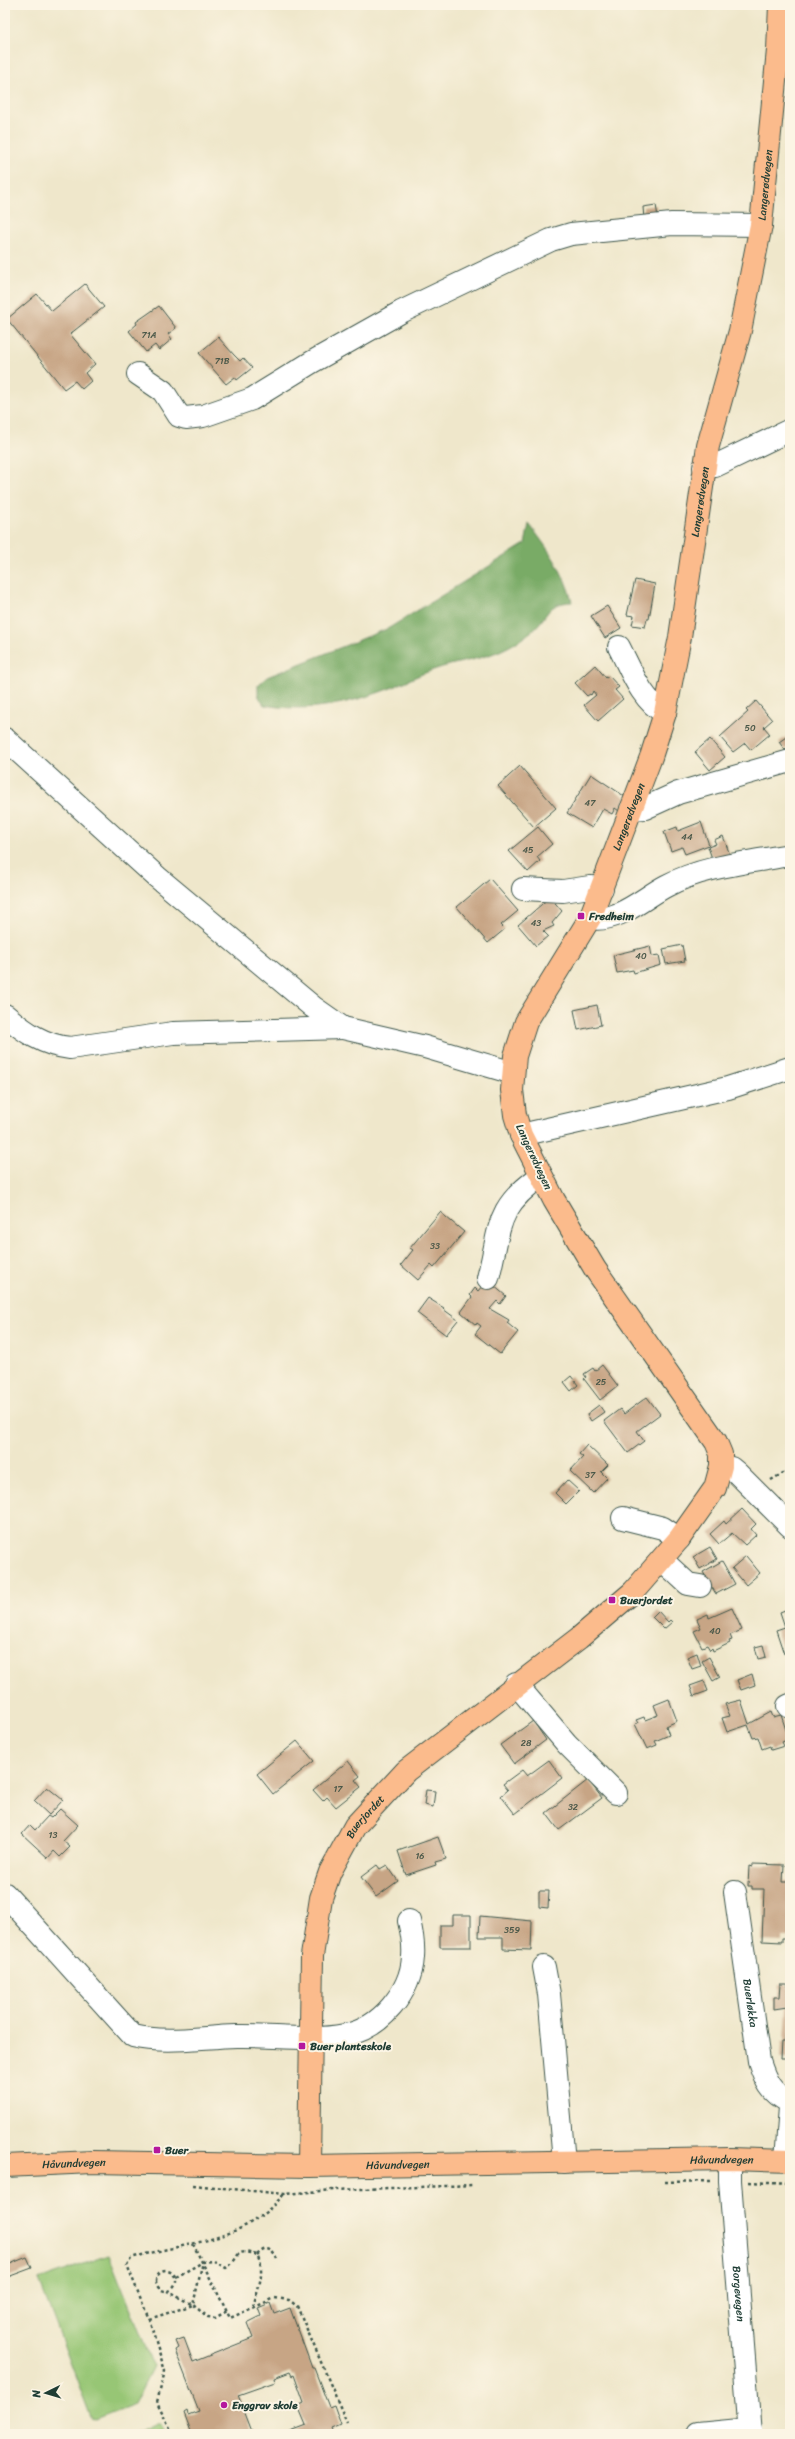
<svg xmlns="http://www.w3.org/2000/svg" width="795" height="2439" font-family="Sriracha,sans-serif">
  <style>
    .green { fill: #97c675; stroke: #5b8254 }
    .forest { fill: #79ab66; stroke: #4c744d }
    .building { fill: #c7a585 }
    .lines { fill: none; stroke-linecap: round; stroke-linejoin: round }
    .minor-casing { stroke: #3e564b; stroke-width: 24 }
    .major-casing { stroke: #3e564b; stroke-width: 24 }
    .path { stroke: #3e564b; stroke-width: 2.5; stroke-dasharray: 3 3; stroke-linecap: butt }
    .minor { stroke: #fff; stroke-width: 22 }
    .major { stroke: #fbbb8c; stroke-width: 22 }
    .poi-dot { fill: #b5179e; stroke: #fcf5e5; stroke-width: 1.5 }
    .labels { text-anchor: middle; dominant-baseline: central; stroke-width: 4; stroke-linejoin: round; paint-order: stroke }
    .number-label { font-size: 9px; fill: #495748 }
    .street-label { font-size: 11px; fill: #1f3d34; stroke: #fcf5e5 }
    .poi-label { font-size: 11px; font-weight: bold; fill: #1f3d34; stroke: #fcf5e5; text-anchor: start }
  </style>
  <rect width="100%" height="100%" fill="#fcf5e5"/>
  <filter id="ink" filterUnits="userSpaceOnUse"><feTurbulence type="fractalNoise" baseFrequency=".025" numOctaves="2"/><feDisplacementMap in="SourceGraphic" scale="8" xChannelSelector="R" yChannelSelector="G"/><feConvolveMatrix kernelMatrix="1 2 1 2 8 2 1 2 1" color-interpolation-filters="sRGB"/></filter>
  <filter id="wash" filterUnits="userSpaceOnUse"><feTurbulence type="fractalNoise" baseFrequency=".012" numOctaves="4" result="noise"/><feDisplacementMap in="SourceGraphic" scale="16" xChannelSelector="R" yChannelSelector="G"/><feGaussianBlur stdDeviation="0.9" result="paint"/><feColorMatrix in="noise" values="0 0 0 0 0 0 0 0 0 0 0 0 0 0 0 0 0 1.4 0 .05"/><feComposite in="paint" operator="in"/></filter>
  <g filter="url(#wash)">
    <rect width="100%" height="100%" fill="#efe7cb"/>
    <path class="green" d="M 109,2255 L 153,2366 L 134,2404 L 92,2420 L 39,2280 Z
      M 157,2424 L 161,2424 L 165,2434 L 136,2434 Z"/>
    <path class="forest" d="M 529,524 C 547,547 565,572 572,602 C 546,603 549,616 533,630 C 526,636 516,643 508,647 C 484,660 458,661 433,670 C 418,675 405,682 391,688 C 349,704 309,713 264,705 L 258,695 L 258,685 L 267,677 L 389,628 L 525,544 Z"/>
    <g id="blocks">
      <path class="building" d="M 656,205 L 658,217 L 644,219 L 643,207 Z
        M 85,284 L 104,307 L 70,334 L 95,364 L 85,373 L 91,381 L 82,389 L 75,381 L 64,389 L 7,319 L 37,294 L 52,311 Z
        M 159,306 L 176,328 L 168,334 L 172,339 L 159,350 L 155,345 L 146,352 L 129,331 L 137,324 L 136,322 Z
        M 218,337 L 234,355 L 240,361 L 243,358 L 252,368 L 237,380 L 235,377 L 226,384 L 199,353 Z
        M 635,580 L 655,584 L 649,619 L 647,619 L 645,627 L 632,625 L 634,616 L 627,615 Z
        M 607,606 L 621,628 L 605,638 L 591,616 Z
        M 595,665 L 606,678 L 609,676 L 619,687 L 615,690 L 623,699 L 598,721 L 584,705 L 596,695 L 593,691 L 591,695 L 590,694 L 587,696 L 575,683 Z
        M 756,701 L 772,720 L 764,727 L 770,734 L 751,750 L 745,743 L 733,752 L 720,737 L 748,712 L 746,710 Z
        M 789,735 L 790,746 L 785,750 L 779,742 Z
        M 710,739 L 725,757 L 710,770 L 695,752 Z
        M 520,766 L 556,808 L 534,827 L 498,786 Z
        M 591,774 L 627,798 L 619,811 L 615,808 L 612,814 L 603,809 L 592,828 L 567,813 Z
        M 701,822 L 709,845 L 685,854 L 682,847 L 671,851 L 664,832 L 677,827 L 678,831 Z
        M 538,827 L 552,844 L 537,857 L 540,861 L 528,872 L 509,851 Z
        M 723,836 L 730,855 L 713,861 L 708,847 L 716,844 L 714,840 Z
        M 490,879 L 518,911 L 501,925 L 505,929 L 488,943 L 457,907 Z
        M 550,897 L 562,911 L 552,923 L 554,926 L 543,931 L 548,936 L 536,946 L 518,925 Z
        M 682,945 L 685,961 L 666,964 L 663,949 Z
        M 650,946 L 652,956 L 659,955 L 661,965 L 634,973 L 633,970 L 617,973 L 613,955 Z
        M 597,1005 L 601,1025 L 578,1030 L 574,1010 Z
        M 440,1212 L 464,1232 L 434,1268 L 431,1265 L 418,1280 L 401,1265 L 413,1250 L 410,1248 Z
        M 487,1280 L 506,1296 L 500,1304 L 497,1301 L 490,1309 L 509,1320 L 507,1323 L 518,1332 L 500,1354 L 475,1334 L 481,1326 L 477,1323 L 476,1325 L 461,1312 L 472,1297 L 470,1295 L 475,1288 L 478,1291 Z
        M 428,1298 L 444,1308 L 443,1309 L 458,1320 L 446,1335 L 417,1313 Z
        M 602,1365 L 618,1386 L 600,1400 L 584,1379 L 586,1377 L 584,1374 L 593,1368 L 595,1371 Z
        M 571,1376 L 578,1385 L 571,1391 L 564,1382 Z
        M 647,1397 L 660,1414 L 637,1431 L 644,1441 L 628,1453 L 604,1421 L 620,1409 L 624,1414 Z
        M 599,1405 L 604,1412 L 591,1421 L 587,1414 Z
        M 587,1445 L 608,1465 L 601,1472 L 607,1478 L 593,1493 L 570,1471 L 583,1457 L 579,1454 Z
        M 567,1480 L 579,1491 L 566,1504 L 555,1493 Z
        M 742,1509 L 756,1524 L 751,1529 L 756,1535 L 745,1545 L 732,1533 L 719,1544 L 710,1534 L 724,1521 L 726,1524 Z
        M 710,1547 L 717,1559 L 700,1569 L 693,1557 Z
        M 746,1556 L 760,1573 L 746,1585 L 732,1568 Z
        M 722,1561 L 735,1584 L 716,1594 L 703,1572 Z
        M 732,1608 L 742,1630 L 730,1635 L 732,1640 L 729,1641 L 730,1643 L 713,1651 L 712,1648 L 710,1650 L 707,1645 L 702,1647 L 694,1631 L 701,1628 L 697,1619 L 708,1614 L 709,1618 Z
        M 790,1608 L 790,1652 L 784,1654 L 776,1630 L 785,1627 L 780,1612 Z
        M 658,1611 L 668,1622 L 670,1620 L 672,1622 L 664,1629 L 652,1617 Z
        M 763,1645 L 766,1657 L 758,1659 L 755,1647 Z
        M 697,1653 L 701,1666 L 692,1669 L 687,1657 Z
        M 709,1657 L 720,1677 L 713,1681 L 702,1661 Z
        M 752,1674 L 755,1685 L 741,1690 L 737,1680 Z
        M 704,1681 L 708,1691 L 694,1696 L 690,1686 Z
        M 669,1699 L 677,1721 L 666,1726 L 669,1735 L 655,1741 L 657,1745 L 647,1749 L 635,1724 L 638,1723 L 636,1720 L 644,1717 L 645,1720 L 658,1715 L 654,1705 Z
        M 741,1700 L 749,1724 L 771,1712 L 773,1717 L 781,1715 L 789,1739 L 782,1742 L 784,1746 L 771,1750 L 770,1746 L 762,1749 L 758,1737 L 753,1738 L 748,1725 L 727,1732 L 722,1718 L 730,1716 L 725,1704 Z
        M 533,1721 L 546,1740 L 514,1764 L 500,1745 Z
        M 297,1741 L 314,1761 L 273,1794 L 257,1774 Z
        M 549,1760 L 562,1778 L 515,1814 L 501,1796 L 508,1790 L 503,1784 L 522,1770 L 527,1776 Z
        M 348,1761 L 360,1776 L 355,1780 L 361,1787 L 336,1807 L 327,1797 L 323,1801 L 313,1790 Z
        M 588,1780 L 602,1798 L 559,1830 L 546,1813 Z
        M 47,1787 L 63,1800 L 49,1815 L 34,1801 Z
        M 426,1790 L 435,1791 L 433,1807 L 424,1805 Z
        M 60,1809 L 78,1825 L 63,1841 L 70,1847 L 60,1857 L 54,1851 L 48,1858 L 22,1834 L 30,1825 L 35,1830 L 48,1816 L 51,1818 Z
        M 438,1837 L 446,1859 L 435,1862 L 436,1865 L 406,1875 L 398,1851 Z
        M 752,1864 L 784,1865 L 783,1882 L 790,1882 L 790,1938 L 782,1938 L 782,1942 L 762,1941 L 764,1889 L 752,1889 L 752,1886 L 748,1886 L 749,1866 L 752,1867 Z
        M 377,1865 L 380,1869 L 387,1865 L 398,1881 L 376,1897 L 361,1877 Z
        M 539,1891 L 549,1891 L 548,1908 L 539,1907 Z
        M 453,1915 L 471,1915 L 471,1947 L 440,1947 L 440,1925 L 453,1925 Z
        M 480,1916 L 532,1921 L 531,1950 L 503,1949 L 503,1937 L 479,1937 Z
        M 780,1984 L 787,1984 L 787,1987 L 790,1987 L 790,2059 L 781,2059 L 782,2042 L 785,2042 L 787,2007 L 774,2009 L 774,1997 L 779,1997 Z
        M 27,2257 L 32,2268 L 5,2278 L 5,2266 Z
        M 270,2303 L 274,2314 L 290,2308 L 312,2368 L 314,2368 L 329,2407 L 334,2405 L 341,2425 L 332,2429 L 334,2434 L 282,2434 L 306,2425 L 298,2406 L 304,2403 L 294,2375 L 292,2376 L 290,2372 L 274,2378 L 275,2382 L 238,2395 L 253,2434 L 192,2434 L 184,2413 L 187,2411 L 188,2415 L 199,2411 L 175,2350 L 178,2348 L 175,2341 L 184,2338 L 193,2362 L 253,2338 L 247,2323 L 261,2316 L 258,2308 Z"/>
    </g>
  </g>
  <g filter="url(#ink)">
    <use href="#blocks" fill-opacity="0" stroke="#3e564b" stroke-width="1"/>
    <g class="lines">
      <g class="minor-casing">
        <g id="minor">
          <path d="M 138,374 L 163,391 L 179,416 L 186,418 L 203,416 L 252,399 L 312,362 L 401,312 L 551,240 L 571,234 L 672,224 L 761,225"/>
          <path d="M 704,467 L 715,466 L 790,430"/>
          <path d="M 619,647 C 631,670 641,700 665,713"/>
          <path d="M 5,739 L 157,877 L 313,1007 L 343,1028 L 425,1047 L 513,1073"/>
          <path d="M 631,809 L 645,808 L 678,793 L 790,761"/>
          <path d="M 523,889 L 563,891 L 590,887 L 602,888"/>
          <path d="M 590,918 C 618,923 643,898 666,886 C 703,866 750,862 790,855"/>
          <path d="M 5,1015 C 25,1032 43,1045 70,1048 L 173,1033 L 343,1028"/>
          <path d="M 521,1135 L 728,1088 L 790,1068"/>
          <path d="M 488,1278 C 501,1229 494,1208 541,1176"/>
          <path d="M 721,1466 L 731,1468 L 737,1473 L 790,1526"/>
          <path d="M 623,1518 L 663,1528 L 679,1539"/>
          <path d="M 662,1560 L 688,1584 L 700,1586"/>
          <path d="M 516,1684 L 567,1744 L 616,1793"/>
          <path d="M 788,1706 L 790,1705"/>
          <path id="s1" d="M 735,1892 L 759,2061 C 765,2080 771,2094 790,2102"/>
          <path d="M 5,1894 L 133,2036 C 166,2044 201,2037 236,2036 C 272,2035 309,2042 345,2035 C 380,2029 411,1992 413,1957 C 414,1945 412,1933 409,1921"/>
          <path d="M 544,1967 L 549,1994 L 564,2162"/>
          <path id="s2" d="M 730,2159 L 730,2181 L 750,2434"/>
          <path d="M 786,2160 L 790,2107"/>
          <path d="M 698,2434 L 750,2429"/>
        </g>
      </g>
      <g class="major-casing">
        <g id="major">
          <path id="s3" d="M 5,2166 L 93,2162 L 309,2166 L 730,2159 L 790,2161"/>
          <path id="s4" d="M 309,2166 L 312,1956 L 321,1898 L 330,1872 L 355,1826 L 406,1771 L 579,1638 L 633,1592 L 679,1539 L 715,1488 L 721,1466 L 721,1454 L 716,1442 L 595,1269 L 554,1200 L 521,1135 L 515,1115 L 512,1090 L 515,1056 L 526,1022 L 590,918 L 651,757 L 665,713 L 680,637 L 708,446 L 740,331 L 761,225 L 778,50 L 780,5"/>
        </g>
      </g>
      <path class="path" d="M 771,1480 L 790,1469
        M 665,2182 L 712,2181
        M 749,2182 L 790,2184
        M 193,2185 L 284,2194 L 334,2190 L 474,2185
        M 193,2244 L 230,2318 L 275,2298 L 289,2300 L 297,2306 L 347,2423
        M 257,2255 C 266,2246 271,2248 277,2259
        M156 2281a10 10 0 1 1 20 0a10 10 0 1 1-20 0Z
        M 176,2277 L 203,2262 L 214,2261 L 226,2268 C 242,2258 232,2247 257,2255 C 266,2270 258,2290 253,2306
        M 167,2291 L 193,2305 L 208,2317 L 215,2318 L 227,2311
        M 149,2319 L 193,2305 L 203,2262
        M 173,2434 L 157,2402 L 165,2371 L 149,2319 L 127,2265 L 131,2258 C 189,2241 242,2244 284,2194"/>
      <use href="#minor" class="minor"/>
      <use href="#major" class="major"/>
    </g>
  </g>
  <g class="poi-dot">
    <rect x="577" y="912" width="8" height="8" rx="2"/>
    <rect x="608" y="1596" width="8" height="8" rx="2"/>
    <rect x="298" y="2042" width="8" height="8" rx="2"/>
    <rect x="153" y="2146" width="8" height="8" rx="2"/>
    <circle cx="224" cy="2405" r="4"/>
  </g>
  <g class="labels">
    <g class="number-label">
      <text x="149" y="335">71A</text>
      <text x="222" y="361">71B</text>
      <text x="750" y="728">50</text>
      <text x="590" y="803">47</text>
      <text x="687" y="837">44</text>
      <text x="528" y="850">45</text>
      <text x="536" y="923">43</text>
      <text x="641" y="956">40</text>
      <text x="435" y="1246">33</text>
      <text x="601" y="1382">25</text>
      <text x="590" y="1475">37</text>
      <text x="715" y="1631">40</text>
      <text x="526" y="1743">28</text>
      <text x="338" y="1789">17</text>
      <text x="573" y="1807">32</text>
      <text x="53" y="1835">13</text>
      <text x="420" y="1856">16</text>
      <text x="512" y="1930">359</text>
    </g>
    <g class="street-label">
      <text stroke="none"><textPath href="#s4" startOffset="2252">Langerødvegen</textPath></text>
      <text stroke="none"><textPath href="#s4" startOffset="1928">Langerødvegen</textPath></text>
      <text stroke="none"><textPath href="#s4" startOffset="1604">Langerødvegen</textPath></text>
      <text transform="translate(534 1157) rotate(65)">Langerødvegen</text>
      <text stroke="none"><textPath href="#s4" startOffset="362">Buerjordet</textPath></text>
      <text stroke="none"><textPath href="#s1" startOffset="112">Buerløkka</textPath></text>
      <text stroke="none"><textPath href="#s3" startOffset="717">Håvundvegen</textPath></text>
      <text stroke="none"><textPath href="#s3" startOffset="69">Håvundvegen</textPath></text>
      <text stroke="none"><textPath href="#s3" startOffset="393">Håvundvegen</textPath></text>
      <text stroke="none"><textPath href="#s2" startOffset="135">Borgevegen</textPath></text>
    </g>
    <g class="poi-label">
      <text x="589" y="916">Fredheim</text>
      <text x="620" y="1600">Buerjordet</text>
      <text x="310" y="2046">Buer planteskole</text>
      <text x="165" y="2150">Buer</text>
      <text x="232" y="2405">Enggrav skole</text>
    </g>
  </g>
  <rect width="795" height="2439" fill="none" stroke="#fcf5e5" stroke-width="20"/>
  <g transform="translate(46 2393) rotate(265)" stroke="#fcf5e5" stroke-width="3" paint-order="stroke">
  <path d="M0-3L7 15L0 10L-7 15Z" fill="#1f3d34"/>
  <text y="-6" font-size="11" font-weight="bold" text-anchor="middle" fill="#1f3d34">N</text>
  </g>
</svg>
